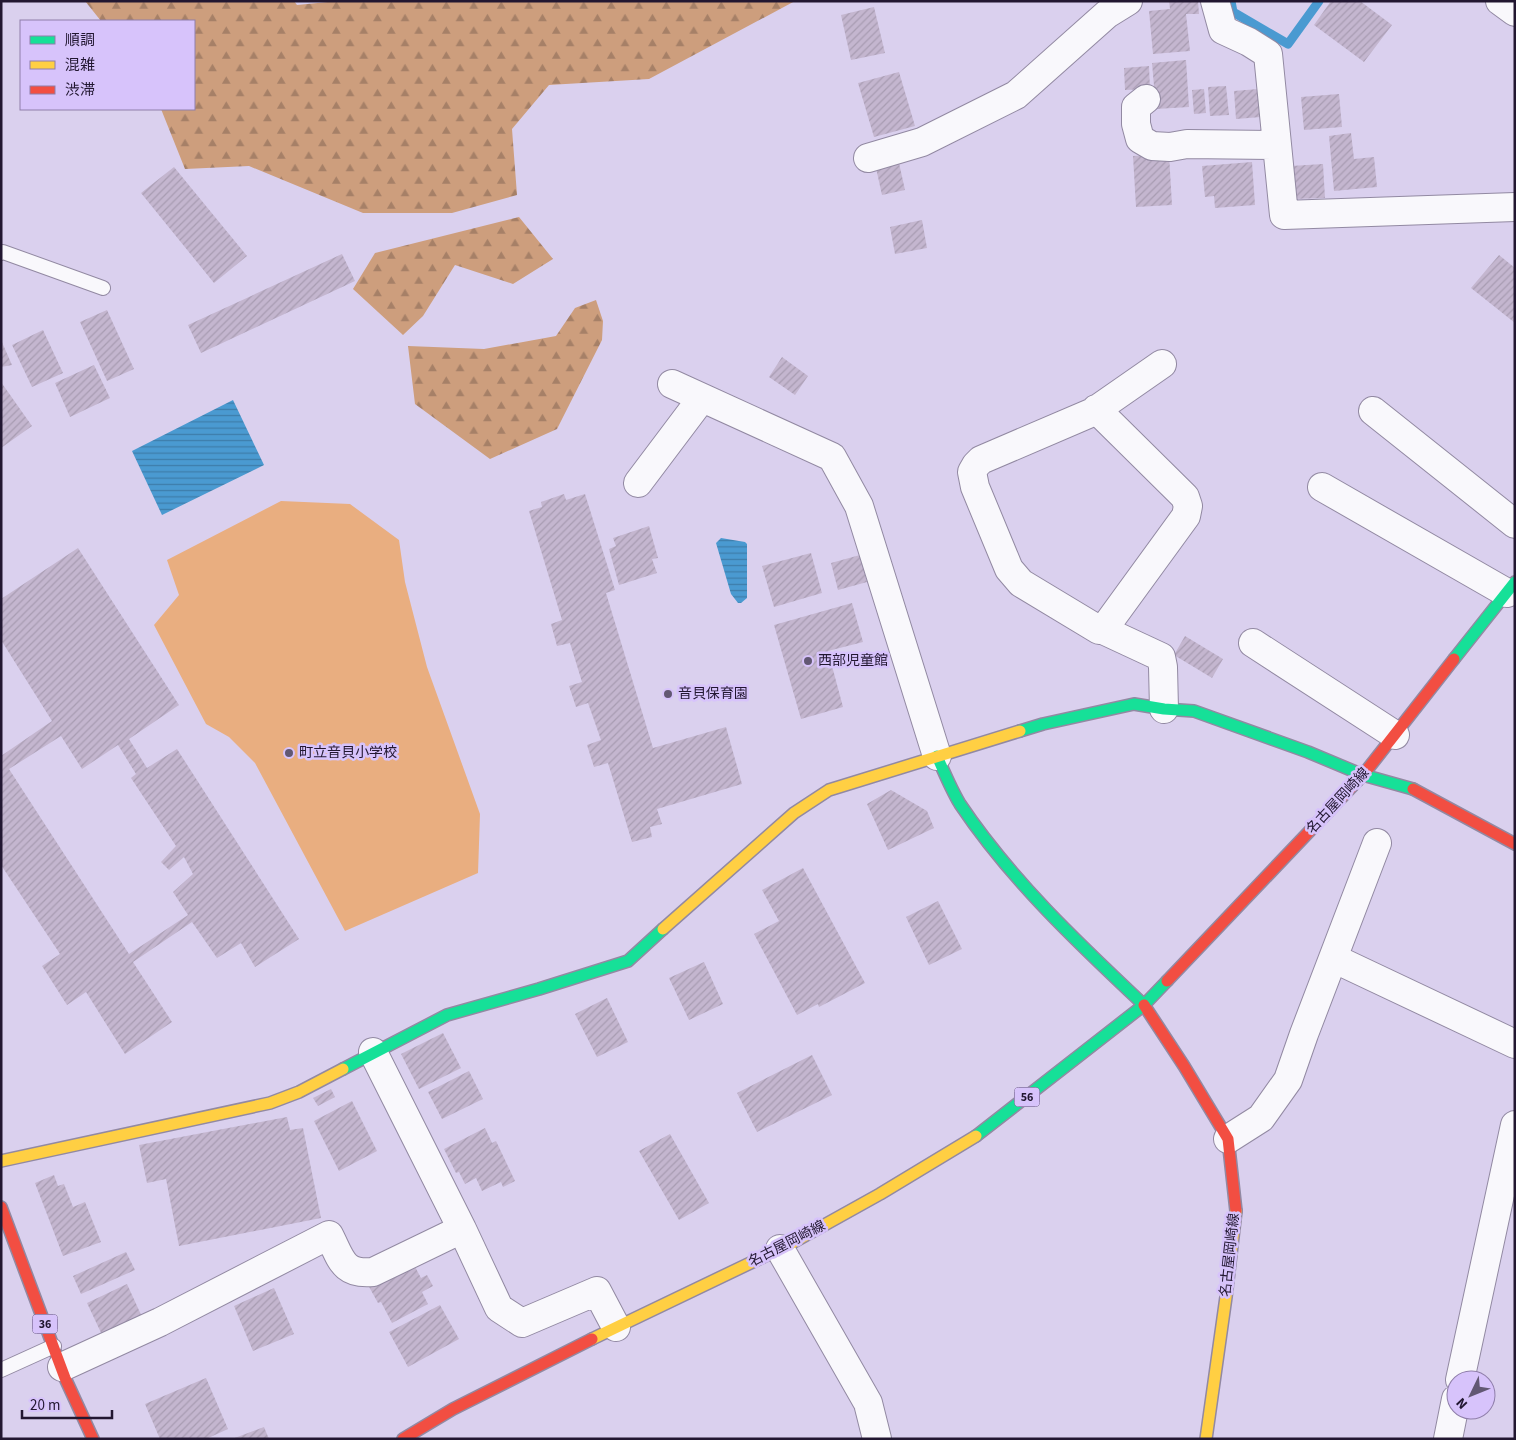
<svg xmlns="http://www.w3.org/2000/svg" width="1516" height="1440" font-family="'Source Sans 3','Noto Sans JP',sans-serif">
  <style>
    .grass { fill: #e9ae80 }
    .forest { fill: url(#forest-firs) }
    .water { fill: url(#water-rules) }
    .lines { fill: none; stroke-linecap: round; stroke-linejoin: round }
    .stream { stroke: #4a9ad1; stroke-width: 9 }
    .building { fill: url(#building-hatch); fill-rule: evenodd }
    .lane-casing { stroke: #9289a2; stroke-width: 16 }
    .street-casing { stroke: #9289a2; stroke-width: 30 }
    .fast-casing { stroke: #9289a2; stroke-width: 14 }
    .slow-casing { stroke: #9289a2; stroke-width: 14 }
    .jam-casing { stroke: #9289a2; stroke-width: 14 }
    .lane { stroke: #f9f8fc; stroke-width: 14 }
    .street { stroke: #f9f8fc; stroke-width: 28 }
    .fast { stroke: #16e098; stroke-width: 11 }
    .slow { stroke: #ffcf43; stroke-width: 11 }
    .jam { stroke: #f24e42; stroke-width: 11 }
    .poi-dot { fill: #625873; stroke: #d7c3fb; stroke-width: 2 }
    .labels { text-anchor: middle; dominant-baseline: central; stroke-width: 5; stroke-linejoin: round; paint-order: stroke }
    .shield { fill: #d7c3fb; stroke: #584b6e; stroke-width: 1 }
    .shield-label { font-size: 12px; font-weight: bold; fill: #221731 }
    .poi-label { font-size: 14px; fill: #221731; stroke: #d7c3fb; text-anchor: start }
    .street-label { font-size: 14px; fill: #221731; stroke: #d7c3fb }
  </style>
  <defs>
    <pattern id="forest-firs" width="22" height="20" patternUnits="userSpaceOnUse" patternTransform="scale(1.25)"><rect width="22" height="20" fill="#cd9e7d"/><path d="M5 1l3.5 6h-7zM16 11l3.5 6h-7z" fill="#a68067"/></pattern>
    <pattern id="water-rules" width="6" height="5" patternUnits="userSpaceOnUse" patternTransform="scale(1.25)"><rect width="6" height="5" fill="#4a9ad1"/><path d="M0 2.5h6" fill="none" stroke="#3d7daa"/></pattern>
    <pattern id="building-hatch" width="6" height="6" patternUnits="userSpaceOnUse" patternTransform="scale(1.25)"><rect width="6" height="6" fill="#c4b6cf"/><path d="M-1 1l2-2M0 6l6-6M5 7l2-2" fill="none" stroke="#a89cb2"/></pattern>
  </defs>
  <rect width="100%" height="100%" fill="#dad0ee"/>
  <path class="grass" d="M 281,501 L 350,504 L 399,540 L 405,582 L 427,667 L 480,814 L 478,873 L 345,931 L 255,763 L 229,737 L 206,724 L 154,625 L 179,595 L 167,560 Z"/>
  <path class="forest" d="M 85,1 L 294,1 L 297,5 L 338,1 L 795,1 L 649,79 L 549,85 L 512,129 L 517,195 L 452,213 L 363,213 L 249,166 L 185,169 L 161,109 L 194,109 L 194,21 L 101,21 Z
    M 519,217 L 553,259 L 513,284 L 455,265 L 423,316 L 403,335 L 353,289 L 375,253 Z
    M 596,300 L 603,321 L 602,340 L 557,429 L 490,459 L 415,404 L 408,346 L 484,349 L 556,336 L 575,308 Z"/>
  <path class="water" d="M 233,400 L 264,465 L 162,515 L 132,451 Z
    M 721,538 L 745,542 L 747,544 L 747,598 L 741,603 L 738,603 L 731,594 L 716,543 Z"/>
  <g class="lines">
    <path class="stream" d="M 1231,1 L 1233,12 L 1288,44 L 1319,1"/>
  </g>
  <path class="building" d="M 1169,1 L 1198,1 L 1199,14 L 1186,14 L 1190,51 L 1153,54 L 1149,11 L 1170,9 Z
    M 1331,1 L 1360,1 L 1392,25 L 1364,62 L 1314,25 Z
    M 874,7 L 885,53 L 851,60 L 841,15 Z
    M 1186,60 L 1189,107 L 1156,109 L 1152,63 Z
    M 1149,66 L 1150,89 L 1125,90 L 1124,68 Z
    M 899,72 L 915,126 L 874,137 L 858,83 Z
    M 1226,86 L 1229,115 L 1210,116 L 1208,87 Z
    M 1204,89 L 1206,113 L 1194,114 L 1192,90 Z
    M 1258,89 L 1261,117 L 1236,119 L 1234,91 Z
    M 1339,94 L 1342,127 L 1304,130 L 1301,97 Z
    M 1351,133 L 1354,159 L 1374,157 L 1377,187 L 1334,191 L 1329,136 Z
    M 1169,154 L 1172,205 L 1136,207 L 1133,156 Z
    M 1252,162 L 1255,205 L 1215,208 L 1214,196 L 1205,197 L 1202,166 Z
    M 899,163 L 905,190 L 882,195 L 876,168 Z
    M 1323,164 L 1325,198 L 1292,199 L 1291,166 Z
    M 174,167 L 247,256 L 214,283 L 141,193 Z
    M 922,220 L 927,248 L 895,254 L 890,227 Z
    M 342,254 L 355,281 L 201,353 L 188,325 Z
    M 1499,255 L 1515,268 L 1515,323 L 1471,288 Z
    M 107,310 L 134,369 L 107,381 L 80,322 Z
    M 43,330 L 63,373 L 32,387 L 12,345 Z
    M 1,340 L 12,365 L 1,367 Z
    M 782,357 L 808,376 L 795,395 L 769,377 Z
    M 94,365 L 110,398 L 70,417 L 55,383 Z
    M 1,382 L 32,426 L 1,448 Z
    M 564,494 L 566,500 L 585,494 L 615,590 L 606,593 L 653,748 L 726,727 L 742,784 L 657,809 L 662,824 L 650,827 L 652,837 L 632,842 L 608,763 L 594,767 L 587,745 L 601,740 L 588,703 L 576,707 L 569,686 L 582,682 L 570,643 L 557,646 L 551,624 L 562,620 L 529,511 L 542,507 L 541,502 Z
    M 649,526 L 658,558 L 652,559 L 657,573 L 619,585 L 609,549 L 616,546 L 613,538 Z
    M 78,548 L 179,705 L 129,739 L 147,768 L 177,749 L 299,939 L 255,967 L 241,943 L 217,958 L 192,922 L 133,962 L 172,1022 L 125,1054 L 86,992 L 67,1005 L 42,966 L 60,954 L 1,865 L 1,756 L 52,721 L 1,640 L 1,599 ZM 61,736 L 82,769 L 118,745 L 136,774 L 131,778 L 176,846 L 161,862 L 169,870 L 184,857 L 193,874 L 173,892 L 188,915 L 129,954 L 9,769 Z
    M 811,553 L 822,593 L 774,607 L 762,566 Z
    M 860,555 L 867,582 L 838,590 L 831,563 Z
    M 852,603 L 863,642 L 828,651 L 843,707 L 801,719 L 774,625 Z
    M 1185,636 L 1223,659 L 1212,678 L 1174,655 Z
    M 891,790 L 927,811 L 934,828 L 888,850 L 867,804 Z
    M 803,868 L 865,983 L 819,1007 L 818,1004 L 797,1015 L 754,934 L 779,921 L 762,890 Z
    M 938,901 L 962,949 L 929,965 L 906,917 Z
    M 704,962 L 723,1004 L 689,1020 L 669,978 Z
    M 607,998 L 628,1042 L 597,1057 L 575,1014 Z
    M 443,1033 L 461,1068 L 419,1089 L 401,1054 Z
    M 812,1055 L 832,1095 L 757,1132 L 737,1093 Z
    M 469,1071 L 483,1099 L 442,1119 L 428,1092 Z
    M 331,1089 L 335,1097 L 318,1106 L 313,1098 Z
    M 352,1101 L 377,1151 L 339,1171 L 314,1121 Z
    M 287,1117 L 290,1130 L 303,1128 L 321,1218 L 179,1246 L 166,1179 L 147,1183 L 139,1145 Z
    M 485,1128 L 492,1143 L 496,1141 L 515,1181 L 503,1187 L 501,1182 L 482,1191 L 476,1178 L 465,1184 L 459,1172 L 456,1173 L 444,1149 Z
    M 670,1134 L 709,1203 L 679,1220 L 639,1151 Z
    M 54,1175 L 58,1186 L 64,1184 L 73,1207 L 85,1202 L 101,1242 L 63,1256 L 35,1183 Z
    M 126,1252 L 135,1270 L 81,1294 L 73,1276 Z
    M 412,1261 L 421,1278 L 427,1275 L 433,1286 L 422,1292 L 428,1304 L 392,1323 L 381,1302 L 378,1303 L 368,1285 Z
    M 127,1284 L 143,1319 L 103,1337 L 87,1303 Z
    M 274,1288 L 294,1334 L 253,1351 L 234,1306 Z
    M 440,1305 L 459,1339 L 408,1367 L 389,1332 Z
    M 206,1378 L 228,1429 L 206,1439 L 160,1439 L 145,1404 Z
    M 264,1427 L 269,1439 L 232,1439 Z"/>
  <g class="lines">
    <g class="lane-casing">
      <path id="lane" d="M 1,253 L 3,252 L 103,288
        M 1,1370 L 54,1346"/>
    </g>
    <g class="street-casing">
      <path id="street" d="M 1215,1 L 1223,30 L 1249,42 L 1268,54 L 1284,215 L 1515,207
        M 1500,1 L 1515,12
        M 1146,99 L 1136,107 L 1136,124 L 1140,139 L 1152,146 L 1170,147 L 1187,144 L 1277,145
        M 868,158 L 922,142 L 1016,95 L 1107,14 L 1128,1
        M 1162,364 L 1093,412 L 981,460 L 976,465 L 972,472 L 975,487 L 1009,569 L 1021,583 L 1099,630 L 1103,630 L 1161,657 L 1163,667 L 1164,709
        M 672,384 L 832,457 L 859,506 L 937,756
        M 1096,409 L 1185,497 L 1188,506 L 1186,516 L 1103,630
        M 1373,411 L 1515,524
        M 638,483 L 702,398
        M 1322,487 L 1507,593
        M 1253,643 L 1395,735
        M 1333,958 L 1515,1044
        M 373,1052 L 462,1229 L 499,1308 L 522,1323 L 597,1291 L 616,1327
        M 1228,1139 L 1261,1118 L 1288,1080 L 1304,1034 L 1377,843
        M 780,1249 L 868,1403 L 877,1439
        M 62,1367 L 160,1322 L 329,1235 C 341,1258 342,1275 373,1272 L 462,1229
        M 1460,1380 L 1515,1125
        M 1448,1439 L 1456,1399"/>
    </g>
    <g class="fast-casing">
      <path id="fast" d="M 1454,659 L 1515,582
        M 1020,731 L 1043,724 L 1134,704 L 1164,709 L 1194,711 L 1308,752 L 1363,775 L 1413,789
        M 937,756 C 944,772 951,789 960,804 C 1011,880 1078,943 1144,1005
        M 343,1069 L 447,1015 L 539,989 L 628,961 L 663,929
        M 976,1136 L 1144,1005 L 1167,981"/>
    </g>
    <g class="slow-casing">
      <path id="slow" d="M 663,929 L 794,813 L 829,790 L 1020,731
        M 1,1161 L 270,1103 L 299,1092 L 343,1069
        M 592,1339 L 792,1243 L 880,1194 L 976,1136
        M 1206,1439 L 1226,1297 L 1236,1211"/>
    </g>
    <g class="jam-casing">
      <path id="jam" d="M 1413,789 L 1515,844
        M 1167,981 L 1363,775 L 1454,659
        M 1144,1005 L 1184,1066 L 1228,1139 L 1236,1211
        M 1,1207 L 65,1378 L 93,1439
        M 403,1439 L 453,1409 L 592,1339"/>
    </g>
    <use href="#lane" class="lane"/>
    <use href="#street" class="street"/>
    <use href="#fast" class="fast"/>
    <use href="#slow" class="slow"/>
    <use href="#jam" class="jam"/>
  </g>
  <g class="poi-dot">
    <circle cx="808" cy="661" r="5"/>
    <circle cx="668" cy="694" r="5"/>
    <circle cx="289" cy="753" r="5"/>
  </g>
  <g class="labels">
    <g class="shield">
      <rect x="1014.5" y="1087.5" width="25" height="19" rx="4"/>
      <rect x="32.5" y="1314.5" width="25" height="19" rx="4"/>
    </g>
    <g class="shield-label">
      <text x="1027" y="1097">56</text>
      <text x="45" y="1324">36</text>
    </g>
    <g class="poi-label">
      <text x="818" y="661">西部児童館</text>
      <text x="678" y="694">音貝保育園</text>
      <text x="299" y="753">町立音貝小学校</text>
    </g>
    <g class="street-label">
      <text transform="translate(1338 801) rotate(-47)">名古屋岡崎線</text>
      <text transform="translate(787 1244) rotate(-27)">名古屋岡崎線</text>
      <text transform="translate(1230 1255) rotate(-84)">名古屋岡崎線</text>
    </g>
  </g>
  <rect width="1516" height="1440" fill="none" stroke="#221731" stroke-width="5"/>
  <rect x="20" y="20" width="175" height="90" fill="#d7c3fb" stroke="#8f7eaa"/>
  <rect x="30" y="36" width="25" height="8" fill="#16e098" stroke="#8f7eaa"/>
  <text x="65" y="45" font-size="15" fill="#221731">順調</text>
  <rect x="30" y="61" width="25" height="8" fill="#ffcf43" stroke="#8f7eaa"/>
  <text x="65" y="70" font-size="15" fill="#221731">混雑</text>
  <rect x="30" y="86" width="25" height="8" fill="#f24e42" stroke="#8f7eaa"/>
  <text x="65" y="95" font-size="15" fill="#221731">渋滞</text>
  <g transform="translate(1471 1395) rotate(227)"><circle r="24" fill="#d7c3fb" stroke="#8f7eaa"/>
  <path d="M0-4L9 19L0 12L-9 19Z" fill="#625873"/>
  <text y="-8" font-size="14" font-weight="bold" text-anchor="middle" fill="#221731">N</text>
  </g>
  <path d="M22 1410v8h90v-8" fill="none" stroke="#221731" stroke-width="2.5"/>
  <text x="30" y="1410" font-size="15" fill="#221731" stroke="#d7c3fb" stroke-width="4" paint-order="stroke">20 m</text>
</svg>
